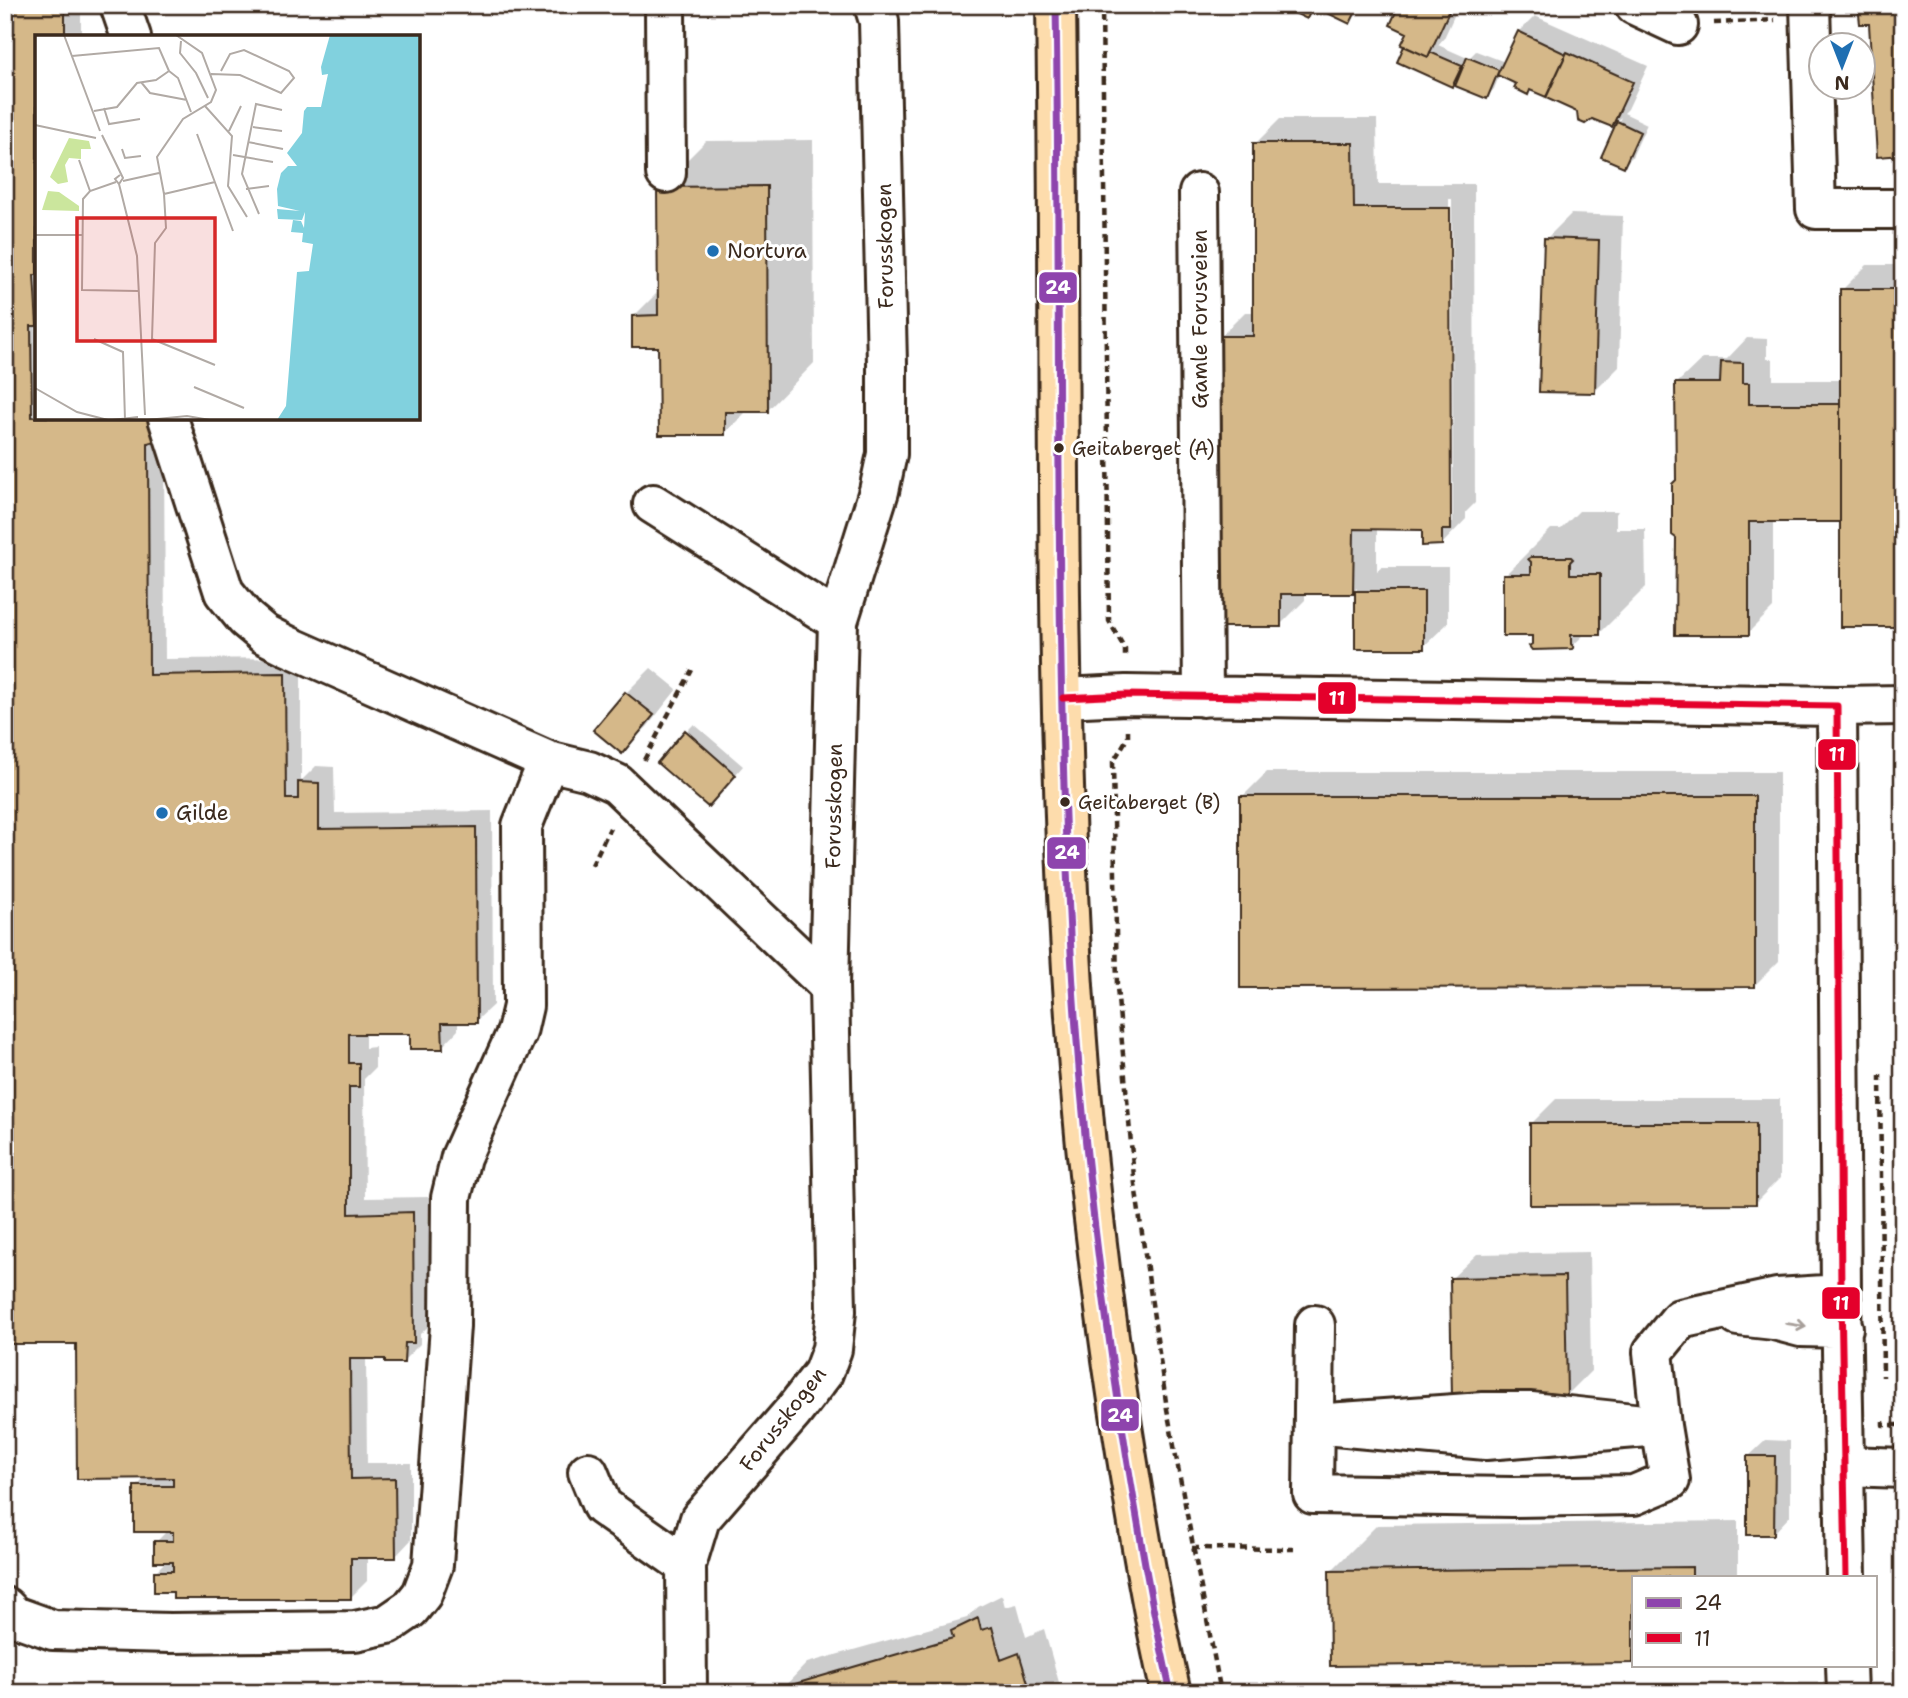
<svg xmlns="http://www.w3.org/2000/svg" width="1908" height="1698" font-family="'Shantell Sans',sans-serif">
  <style>
    .shadow { fill: #0003; fill-rule: evenodd }
    .building { fill: #d5b889; stroke: #3b2a1e; stroke-width: 2 }
    .lines { fill: none; stroke-linecap: round; stroke-linejoin: round }
    .minor-casing { stroke: #3b2a1e; stroke-width: 44 }
    .major-casing { stroke: #3b2a1e; stroke-width: 44 }
    .path { stroke: #3b2a1e; stroke-width: 4.5; stroke-dasharray: 7 5; stroke-linecap: butt }
    .minor { stroke: #fff; stroke-width: 38 }
    .major { stroke: #fddcac; stroke-width: 38 }
    .bus-1-casing { stroke: #fff; stroke-width: 12 }
    .bus-2-casing { stroke: #fff; stroke-width: 12 }
    .bus-1 { stroke: #8e44ad; stroke-width: 7 }
    .bus-2 { stroke: #e4002b; stroke-width: 7 }
    .oneway { stroke: #a79f9a }
    .poi-dot { fill: #1f6fb2; stroke: #fff; stroke-width: 2.5 }
    .bus-dot { fill: #3b2a1e; stroke: #fff; stroke-width: 2.5 }
    .labels { text-anchor: middle; dominant-baseline: central; stroke-width: 6; stroke-linejoin: round; paint-order: stroke }
    .bus-label { font-size: 19px; fill: #3b2a1e; stroke: #fff; text-anchor: start }
    .street-label { font-size: 21px; fill: #3b2a1e; stroke: #fff }
    .poi-label { font-size: 21px; fill: #3b2a1e; stroke: #fff; text-anchor: start }
    .inset-road { fill: none; stroke: #b1aaa5; stroke-width: 2 }
    .view { fill: #d62828; fill-opacity: 0.15; stroke: #d62828; stroke-width: 3.5 }
    .inset-edge { fill: none; stroke: #3b2a1e; stroke-width: 3.5 }
    .line-badge { stroke: #fff; stroke-width: 2.5 }
    .badge-label { font-size: 19px; text-anchor: middle; font-weight: bold; fill: #fff }
  </style>
  <rect width="100%" height="100%" fill="#fff"/>
  <filter id="ink" filterUnits="userSpaceOnUse"><feTurbulence type="fractalNoise" baseFrequency=".0143" numOctaves="2"/><feDisplacementMap in="SourceGraphic" scale="14" xChannelSelector="R" yChannelSelector="G"/><feConvolveMatrix kernelMatrix="1 2 1 2 8 2 1 2 1" color-interpolation-filters="sRGB"/></filter>
  <g filter="url(#ink)">
    <path class="shadow" d="M 5,5 L 81,5 L 81,37 L 37,37 L 37,418 L 164,436 L 165,659 L 301,658 L 301,781 L 316,766 L 334,767 L 335,813 L 492,811 L 493,1005 L 476,1021 L 458,1021 L 458,1030 L 442,1047 L 412,1033 L 365,1032 L 365,1048 L 375,1047 L 375,1068 L 364,1079 L 365,1198 L 429,1197 L 430,1325 L 420,1334 L 420,1344 L 403,1361 L 387,1357 L 366,1357 L 367,1463 L 411,1463 L 411,1540 L 395,1557 L 367,1557 L 367,1581 L 351,1597 L 175,1590 L 155,1572 L 167,1560 L 156,1542 L 168,1530 L 136,1487 L 146,1477 L 78,1342 Z
      M 1277,5 L 1366,5 L 1350,22 L 1316,6 L 1307,17 Z
      M 1401,5 L 1459,5 L 1444,38 L 1438,45 L 1506,75 L 1508,72 L 1470,57 L 1476,51 L 1505,62 L 1519,32 L 1535,16 L 1648,66 L 1628,109 L 1624,113 L 1647,124 L 1632,157 L 1624,165 L 1603,156 L 1621,117 L 1612,125 L 1532,89 L 1528,93 L 1518,83 L 1500,74 L 1494,89 L 1486,97 L 1461,76 L 1452,85 L 1409,32 Z
      M 1280,119 L 1377,119 L 1378,184 L 1474,184 L 1475,503 L 1466,512 L 1466,519 L 1442,544 L 1424,528 L 1377,528 L 1377,571 L 1382,567 L 1448,567 L 1448,623 L 1423,647 L 1357,647 L 1357,588 L 1353,592 L 1305,592 L 1305,600 L 1280,625 L 1220,337 L 1245,312 L 1255,312 L 1255,144 ZM 1449,199 L 1452,199 L 1453,522 L 1449,522 Z
      M 813,140 L 814,363 L 768,410 L 748,410 L 725,433 L 660,345 L 634,316 L 660,290 L 659,188 L 706,141 Z
      M 1571,214 L 1623,216 L 1619,367 L 1594,392 L 1546,239 Z
      M 1867,265 L 1903,265 L 1903,625 L 1842,520 L 1773,520 L 1773,608 L 1748,633 L 1677,383 L 1702,359 L 1727,359 L 1747,338 L 1767,339 L 1767,359 L 1773,359 L 1773,380 L 1842,380 L 1842,290 Z
      M 1579,511 L 1618,511 L 1616,514 L 1616,529 L 1645,529 L 1646,587 L 1599,634 L 1585,634 L 1571,647 L 1534,644 L 1534,634 L 1505,575 L 1551,529 L 1561,529 Z
      M 651,668 L 677,689 L 647,727 L 622,751 L 596,730 L 626,693 Z
      M 694,724 L 743,766 L 716,797 L 686,732 Z
      M 1267,772 L 1779,772 L 1779,961 L 1754,986 L 1242,797 Z
      M 1556,1099 L 1780,1099 L 1780,1178 L 1756,1202 L 1532,1123 Z
      M 1589,1252 L 1591,1371 L 1566,1396 L 1452,1278 L 1477,1254 Z
      M 1766,1440 L 1790,1441 L 1790,1516 L 1774,1533 L 1749,1456 Z
      M 1738,1521 L 1738,1577 L 1633,1577 L 1633,1661 L 1331,1665 L 1330,1572 L 1377,1525 Z
      M 1002,1595 L 1005,1607 L 1017,1604 L 1026,1637 L 1044,1629 L 1062,1693 L 784,1693 L 783,1688 L 807,1663 L 967,1618 L 978,1607 Z"/>
    <path class="building" d="M 5,5 L 65,5 L 65,37 L 37,37 L 37,275 L 34,275 L 37,326 L 31,326 L 32,417 L 158,418 L 164,438 L 148,443 L 149,675 L 285,673 L 286,799 L 298,799 L 298,782 L 319,783 L 319,829 L 476,827 L 477,1023 L 442,1023 L 443,1049 L 410,1049 L 410,1034 L 349,1034 L 349,1063 L 359,1063 L 359,1087 L 349,1087 L 349,1214 L 413,1212 L 414,1343 L 405,1343 L 404,1363 L 385,1363 L 385,1359 L 350,1359 L 351,1479 L 395,1478 L 396,1558 L 351,1558 L 351,1599 L 173,1599 L 173,1592 L 154,1592 L 154,1571 L 173,1571 L 173,1562 L 154,1562 L 154,1541 L 173,1541 L 173,1532 L 134,1532 L 134,1486 L 173,1486 L 173,1478 L 77,1479 L 76,1344 L 5,1344 Z
      M 1271,5 L 1292,5 L 1289,13 Z
      M 1292,5 L 1311,5 L 1313,6 L 1307,19 L 1290,11 Z
      M 1311,5 L 1359,5 L 1350,24 Z
      M 1399,5 L 1452,5 L 1428,57 L 1401,45 L 1407,33 L 1390,25 Z
      M 1858,5 L 1903,5 L 1903,155 L 1877,157 L 1869,24 L 1860,24 Z
      M 1518,31 L 1566,54 L 1546,97 L 1530,90 L 1528,95 L 1514,88 L 1516,84 L 1497,75 Z
      M 1404,46 L 1428,57 L 1430,52 L 1462,66 L 1452,87 L 1397,62 Z
      M 1567,52 L 1633,82 L 1612,127 L 1592,119 L 1585,124 L 1578,121 L 1577,112 L 1546,98 Z
      M 1467,57 L 1499,70 L 1487,99 L 1455,86 Z
      M 1617,121 L 1640,132 L 1624,167 L 1601,157 Z
      M 1253,143 L 1353,143 L 1354,208 L 1450,208 L 1451,530 L 1442,530 L 1442,545 L 1422,546 L 1422,530 L 1354,529 L 1353,594 L 1281,594 L 1281,627 L 1222,627 L 1218,336 L 1253,336 Z
      M 767,186 L 768,412 L 725,412 L 725,435 L 659,435 L 658,347 L 632,347 L 632,316 L 658,315 L 657,187 Z
      M 1544,238 L 1599,240 L 1595,393 L 1539,392 Z
      M 1840,289 L 1903,289 L 1903,627 L 1840,627 Z
      M 1721,362 L 1743,363 L 1743,383 L 1749,383 L 1749,404 L 1840,404 L 1840,522 L 1749,522 L 1749,635 L 1675,635 L 1676,538 L 1672,535 L 1672,484 L 1676,480 L 1675,383 L 1720,383 Z
      M 1531,557 L 1571,557 L 1573,559 L 1570,562 L 1570,574 L 1600,574 L 1600,635 L 1571,635 L 1571,644 L 1574,647 L 1572,649 L 1532,650 L 1529,646 L 1532,644 L 1532,636 L 1503,636 L 1503,574 L 1531,574 L 1531,562 L 1528,559 Z
      M 1355,591 L 1424,591 L 1424,649 L 1355,649 Z
      M 625,692 L 654,715 L 622,754 L 593,730 Z
      M 685,730 L 736,775 L 708,807 L 657,763 Z
      M 1240,796 L 1755,796 L 1755,987 L 1240,988 Z
      M 1530,1123 L 1756,1123 L 1756,1204 L 1530,1205 Z
      M 1565,1276 L 1567,1398 L 1452,1398 L 1450,1278 Z
      M 1747,1456 L 1775,1456 L 1774,1535 L 1747,1535 Z
      M 1692,1567 L 1692,1577 L 1633,1577 L 1633,1663 L 1330,1666 L 1329,1571 Z
      M 978,1618 L 981,1630 L 992,1627 L 1001,1660 L 1019,1653 L 1031,1693 L 782,1693 L 781,1688 L 953,1638 L 951,1631 Z"/>
    <g class="lines">
      <g class="minor-casing">
        <path id="minor" d="M 120,5 L 131,37
          M 665,5 L 666,173
          M 1635,5 L 1678,25
          M 1810,5 L 1816,209 L 1903,209
          M 1199,193 L 1203,697
          M 168,418 L 224,592 L 246,619 L 264,634 L 288,646 L 548,761 L 589,771 L 617,784 L 829,986
          M 653,504 L 838,621
          M 1063,698 L 1126,695 L 1837,706 L 1841,1294 L 1846,1577
          M 1837,706 L 1903,705
          M 1738,1316 L 1774,1320 L 1801,1327 L 1843,1328
          M 1315,1325 L 1313,1494 L 1512,1497 L 1634,1495 L 1670,1480 L 1661,1426 L 1653,1352 L 1680,1319 L 1777,1298 L 1841,1294
          M 1483,1412 L 1531,1412 L 1661,1426 L 1486,1440 L 1314,1424 Z
          M 1846,1466 L 1903,1468
          M 588,1472 L 602,1506 L 686,1565
          M 5,1607 L 14,1616 L 53,1630 L 170,1633 L 355,1631 L 388,1624 L 410,1609 L 422,1594 L 433,1565 L 450,1326 L 451,1198 L 461,1157 L 517,1032 L 523,1006 L 522,826 L 548,761
          M 1846,1665 L 1847,1693
          M 687,1693 L 686,1565 L 700,1519 L 793,1412 L 823,1373 L 832,1349 L 836,1311 L 829,986 L 838,621 L 879,491 L 887,454 L 887,364 L 879,21 L 874,5"/>
      </g>
      <g class="major-casing">
        <path id="major" d="M 1056,5 C 1061,315 1054,625 1070,934 C 1079,1110 1099,1284 1127,1458 C 1140,1537 1153,1615 1171,1693"/>
      </g>
      <path class="path" d="M 1102,5 L 1109,621 L 1125,649 L 1125,658
        M 1714,23 L 1775,20
        M 1128,730 L 1128,737 L 1113,762 L 1117,987 L 1134,1177 L 1167,1409 L 1221,1693
        M 644,760 L 692,670
        M 592,865 L 610,828
        M 1880,1075 L 1883,1377
        M 1883,1421 L 1883,1425 L 1903,1425
        M 1192,1548 L 1294,1549"/>
      <use href="#minor" class="minor"/>
      <use href="#major" class="major"/>
      <g class="bus-1-casing">
        <path id="bus-1" d="M 1056,5 C 1061,315 1054,625 1070,934 C 1079,1110 1099,1284 1127,1458 C 1140,1537 1153,1615 1171,1693"/>
      </g>
      <g class="bus-2-casing">
        <path id="bus-2" d="M 1063,698 L 1126,695 L 1837,706 L 1841,1294 L 1846,1577"/>
      </g>
      <use href="#bus-1" class="bus-1"/>
      <use href="#bus-2" class="bus-2"/>
    </g>
    <defs><path id="oneway-shaft" d="M-6 0H5M1.5-3L5.5 0L1.5 3" fill="none" stroke-width="1.6" stroke-linecap="round" stroke-linejoin="round" transform="scale(1.75)"/></defs>
    <use class="oneway" href="#oneway-shaft" transform="translate(1796 1325) rotate(9)"/>
  </g>
  <g class="poi-dot">
    <circle cx="713" cy="251" r="7"/>
    <circle cx="162" cy="813" r="7"/>
  </g>
  <g class="bus-dot">
    <circle cx="1059" cy="448" r="6"/>
    <circle cx="1065" cy="802" r="6"/>
  </g>
  <g class="labels">
    <g class="bus-label">
      <text x="1072" y="448">Geitaberget (A)</text>
      <text x="1078" y="802">Geitaberget (B)</text>
    </g>
    <g class="street-label">
      <text transform="translate(885 246) rotate(-91)">Forusskogen</text>
      <text transform="translate(1200 319) rotate(-90)">Gamle Forusveien</text>
      <text transform="translate(834 806) rotate(-89)">Forusskogen</text>
      <text transform="translate(783 1419) rotate(-52)">Forusskogen</text>
    </g>
    <g class="poi-label">
      <text x="727" y="251">Nortura</text>
      <text x="176" y="813">Gilde</text>
    </g>
  </g>
  <g transform="translate(35 35)">
    <rect width="385" height="385" fill="#fff"/>
    <path d="M 13,156 L 24,157 L 44,171 L 44,176 L 7,175 Z" fill="#cbe69d"/>
    <path d="M 34,103 L 54,106 L 56,114 L 46,114 L 46,124 L 34,123 L 30,130 L 33,147 L 23,149 L 15,142 Z" fill="#cbe69d"/>
    <path d="M 295,0 L 385,0 L 385,385 L 242,385 L 251,371 L 262,237 L 274,236 L 278,209 L 267,207 L 268,198 L 256,197 L 258,185 L 266,186 L 269,193 L 270,177 L 267,185 L 243,184 L 242,174 L 265,176 L 243,171 L 242,154 L 246,138 L 253,131 L 262,131 L 252,118 L 267,98 L 269,76 L 272,72 L 286,72 L 293,39 L 287,40 L 286,32 Z" fill="#81d1de"/>
    <path class="inset-road" d="M 29,0 L 65,96M 141,0 L 167,18 L 181,55 L 176,67 L 148,84 L 122,122 L 129,159 L 180,147M 146,6 L 145,18 L 161,38 L 173,63M 37,21 L 124,13 L 134,36M 134,36 L 143,43 L 156,77M 176,39 L 205,40 L 246,58 L 259,43 L 254,36 L 209,15 L 195,19 L 186,36M 106,47 L 115,58 L 152,65M 170,71 L 197,101 L 193,151 L 212,182M 69,73 L 74,89 L 105,84M 59,76 L 82,72 L 102,48 L 121,45 L 134,36M 0,90 L 61,103M 218,92 L 247,96M 194,96 L 206,71M 162,99 L 198,196M 67,100 L 88,143 L 84,149 L 80,144 L 85,140M 213,107 L 248,114M 87,114 L 90,123 L 106,121M 198,120 L 238,127M 44,125 L 55,156M 88,146 L 124,138M 81,147 L 55,156 L 48,164 L 47,255 L 103,256M 84,149 L 102,221 L 110,380M 211,154 L 234,151M 129,159 L 131,193 L 120,208 L 117,304 L 180,330M 224,179 L 207,139 L 221,69 L 247,75M 0,200 L 47,200M 59,304 L 88,317 L 90,385M 159,352 L 209,373M 0,353 L 42,377 L 73,385M 77,385 L 103,382M 112,385 L 152,381 L 175,385"/>
    <path class="view" d="M 42,183 L 180,183 L 180,306 L 42,306 Z"/>
    <rect width="385" height="385" class="inset-edge"/>
  </g>
  <g class="line-badge">
    <rect x="1038" y="271" width="40" height="33" rx="7" fill="#8e44ad"/>
    <rect x="1317" y="681" width="40" height="34" rx="7" fill="#e4002b"/>
    <rect x="1817" y="738" width="40" height="33" rx="7" fill="#e4002b"/>
    <rect x="1046" y="836" width="41" height="34" rx="7" fill="#8e44ad"/>
    <rect x="1821" y="1286" width="40" height="34" rx="7" fill="#e4002b"/>
    <rect x="1100" y="1398" width="40" height="34" rx="7" fill="#8e44ad"/>
  </g>
  <g class="badge-label">
    <text x="1058" y="294">24</text>
    <text x="1337" y="705">11</text>
    <text x="1837" y="761">11</text>
    <text x="1067" y="859">24</text>
    <text x="1841" y="1310">11</text>
    <text x="1120" y="1422">24</text>
  </g>
  <rect width="1908" height="1698" fill="none" stroke="#fff" stroke-width="28"/>
  <rect x="14" y="14" width="1880" height="1670" fill="none" stroke="#3b2a1e" stroke-width="2.5" filter="url(#ink)"/>
  <rect x="1632" y="1576" width="245" height="91" fill="#ffffff" stroke="#b1aaa5" stroke-width="2"/>
  <rect x="1646" y="1598" width="35" height="10" fill="#8e44ad" stroke="#b1aaa5" stroke-width="2"/>
  <text x="1694" y="1610" font-size="21" fill="#3b2a1e">24</text>
  <rect x="1646" y="1633" width="35" height="10" fill="#e4002b" stroke="#b1aaa5" stroke-width="2"/>
  <text x="1694" y="1646" font-size="21" fill="#3b2a1e">11</text>
  <g transform="translate(1842 66) rotate(180)"><circle r="33" fill="#ffffff" stroke="#b1aaa5" stroke-width="2"/>
  <path d="M0-5L12 26L0 18L-12 26Z" fill="#1f6fb2"/>
  <text y="-10" font-size="19" font-weight="bold" text-anchor="middle" fill="#3b2a1e">N</text>
  </g>
</svg>
